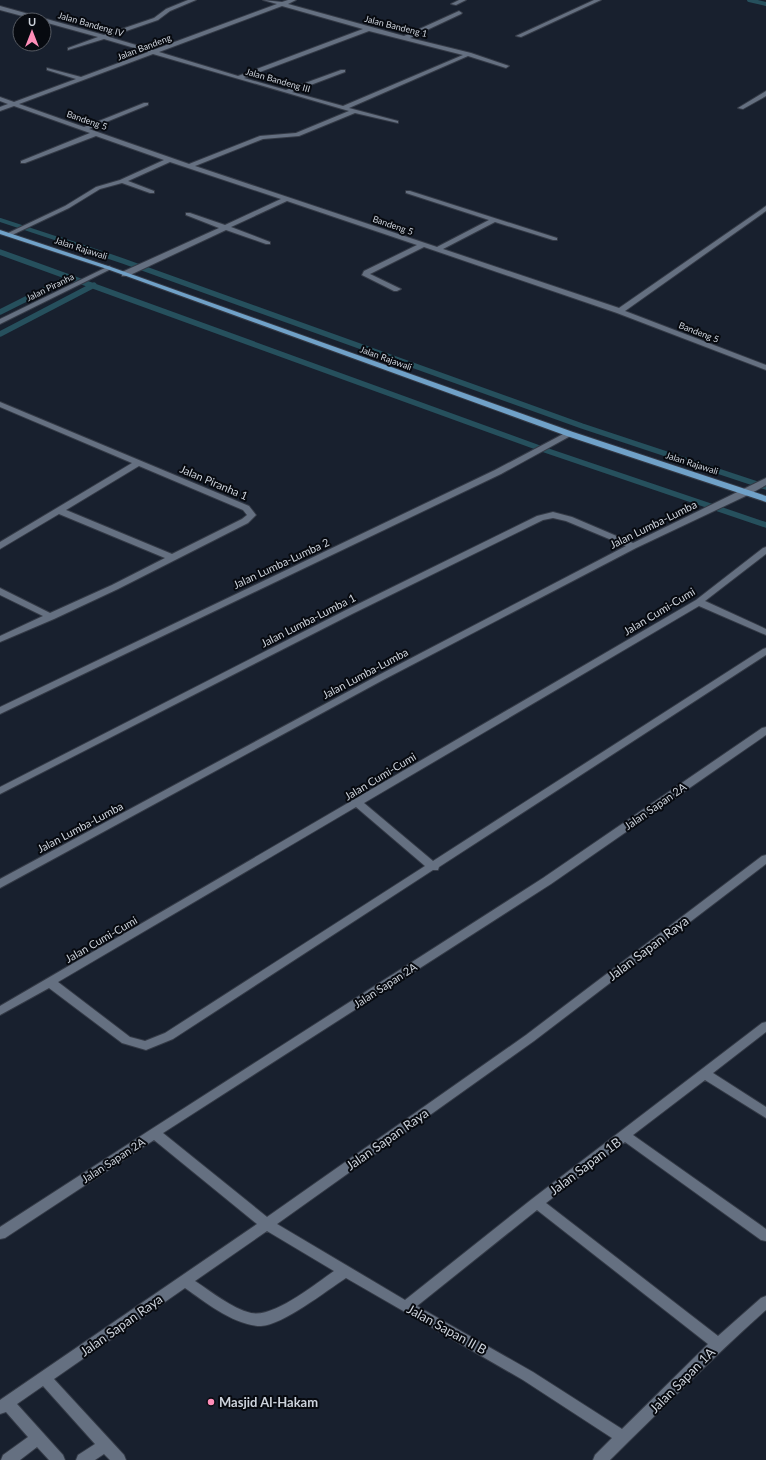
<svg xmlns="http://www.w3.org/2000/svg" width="766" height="1460" font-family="Lato,sans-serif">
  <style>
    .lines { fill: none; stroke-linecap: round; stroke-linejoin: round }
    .stream-far1 { stroke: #26505d; stroke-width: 4 }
    .stream { stroke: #26505d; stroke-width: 5.5 }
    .minor-casing { stroke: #343a46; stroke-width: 2 }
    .major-casing { stroke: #343a46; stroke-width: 2 }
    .minor { fill: #657081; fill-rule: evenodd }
    .major { fill: #70a1c8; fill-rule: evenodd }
    .poi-dot { fill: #ff8eb9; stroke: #070a10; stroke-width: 1.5 }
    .labels { text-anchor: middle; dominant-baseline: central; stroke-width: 4; stroke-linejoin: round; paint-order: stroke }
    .far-street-label { font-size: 9px; fill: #cdd3dc; stroke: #070a10 }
    .street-label { font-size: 11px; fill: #cdd3dc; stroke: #070a10 }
    .near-street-label { font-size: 13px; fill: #cdd3dc; stroke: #070a10 }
    .near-poi-label { font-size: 13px; font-weight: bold; fill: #cdd3dc; stroke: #070a10; text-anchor: start }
  </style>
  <rect width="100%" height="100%" fill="#18202e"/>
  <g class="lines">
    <path class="stream-far1" d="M 749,0 L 766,4
      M 0,220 L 61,240"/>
    <path class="stream" d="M 58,239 L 123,261 L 582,426 L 766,487
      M 0,252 L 542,449 L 766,525
      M 0,312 L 70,277
      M 0,334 L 94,285"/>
    <g class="minor-casing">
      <path id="minor" d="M 188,0 L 196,0 L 170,11 L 158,20 L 109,37 L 153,50 L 277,4 L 263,0 L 282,2 L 288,0 L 296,0 L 288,4 L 404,36 L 459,11 L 462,13 L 461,14 L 410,38 L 471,53 L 509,66 L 506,68 L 468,56 L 349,108 L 398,121 L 398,123 L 355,113 L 299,136 L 263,139 L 195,166 L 437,247 L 489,220 L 406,193 L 406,191 L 410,191 L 557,238 L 557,240 L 553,240 L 495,222 L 443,249 L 619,308 L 766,206 L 766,211 L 625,311 L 766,365 L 766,370 L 617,313 L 424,247 L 370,274 L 401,289 L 397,291 L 394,291 L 362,275 L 364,271 L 417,245 L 287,201 L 231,227 L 270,242 L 270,244 L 266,244 L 226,230 L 128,276 L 122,276 L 122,272 L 219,228 L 186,215 L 186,213 L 190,213 L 225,225 L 281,199 L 170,162 L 128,181 L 154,191 L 154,193 L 150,193 L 122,183 L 100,189 L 69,208 L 10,236 L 6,236 L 6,234 L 65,206 L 96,187 L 120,180 L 164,160 L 96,136 L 25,163 L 21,163 L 21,161 L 90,133 L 14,106 L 0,111 L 0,107 L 8,104 L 0,101 L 0,97 L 14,102 L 76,79 L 47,70 L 47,68 L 81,77 L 148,52 L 104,39 L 68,50 L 68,48 L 98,37 L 44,22 L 44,20 L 37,20 L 0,10 L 0,6 L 104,35 L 154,18 L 166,9 ZM 282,6 L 363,29 L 238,76 L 159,52 ZM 369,31 L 463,55 L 343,106 L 292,92 L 345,72 L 345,70 L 341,70 L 286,90 L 244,78 ZM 153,54 L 349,111 L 296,133 L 260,136 L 189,164 L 89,129 L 148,105 L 148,103 L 144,103 L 84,127 L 19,104 Z
        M 459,0 L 466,0 L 456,5 L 451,4 Z
        M 594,0 L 601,0 L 521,37 L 516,36 Z
        M 766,91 L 766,96 L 743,109 L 738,108 Z
        M 109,266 L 111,267 L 111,269 L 0,324 L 0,319 Z
        M 0,402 L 249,506 L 256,515 L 248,523 L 118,589 L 54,619 L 0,642 L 0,636 L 43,616 L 0,595 L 0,588 L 50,613 L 112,585 L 165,558 L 59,514 L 0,549 L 0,542 L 132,463 L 0,407 ZM 139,466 L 243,510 L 247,515 L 242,519 L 172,554 L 66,510 Z
        M 567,432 L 570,432 L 574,434 L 501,474 L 0,714 L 0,707 L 495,470 Z
        M 766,478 L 766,485 L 750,494 L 636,548 L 383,680 L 0,888 L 0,879 L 377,676 L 626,546 L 566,521 L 553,518 L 543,520 L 352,614 L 0,794 L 0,787 L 346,610 L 537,516 L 553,512 L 572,517 L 633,543 Z
        M 766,547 L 766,554 L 705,601 L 766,629 L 766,635 L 699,606 L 364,803 L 433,861 L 763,649 L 766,648 L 766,655 L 439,867 L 438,870 L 433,870 L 173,1039 L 146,1050 L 122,1043 L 49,988 L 0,1015 L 0,1006 L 696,600 L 763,548 ZM 356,807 L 425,866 L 165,1033 L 145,1041 L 130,1037 L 58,982 Z
        M 766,727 L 766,735 L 551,884 L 163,1133 L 267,1217 L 526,1035 L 762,856 L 766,855 L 766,864 L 534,1041 L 277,1224 L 405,1300 L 532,1199 L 762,1023 L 766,1022 L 766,1032 L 713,1073 L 766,1107 L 766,1118 L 705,1080 L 633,1135 L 766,1229 L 766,1241 L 761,1240 L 625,1142 L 546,1203 L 718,1336 L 761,1298 L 766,1296 L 766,1310 C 712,1358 661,1410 610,1460 L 593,1460 L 595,1455 L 612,1438 L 523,1380 L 346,1278 C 326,1291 283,1325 261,1326 C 235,1326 205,1302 185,1288 L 54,1379 L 124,1455 L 126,1460 L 110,1460 L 104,1454 L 95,1460 L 76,1460 L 78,1455 L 95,1444 L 43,1386 L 17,1404 L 63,1455 L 65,1460 L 49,1460 L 37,1447 L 20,1460 L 1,1460 L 3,1455 L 28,1437 L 6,1412 L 0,1414 L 0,1400 L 257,1224 L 154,1140 L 5,1238 L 0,1239 L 0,1227 L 150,1130 L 543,878 L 762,728 ZM 537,1210 L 708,1344 L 622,1429 L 533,1372 L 417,1306 ZM 267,1231 L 334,1271 C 315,1284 274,1318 251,1313 C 231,1308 212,1292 195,1281 Z"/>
    </g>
    <g class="major-casing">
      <path id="major" d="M 0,230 L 111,267 L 573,432 L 766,496 L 766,502 L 567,436 L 107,269 L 0,234 Z"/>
    </g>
    <use href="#minor" class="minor"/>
    <use href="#major" class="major"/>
  </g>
  <circle class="poi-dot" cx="211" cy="1402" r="4"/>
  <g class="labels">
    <g class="far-street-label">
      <text transform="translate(91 24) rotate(16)">Jalan Bandeng IV</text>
      <text transform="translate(396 26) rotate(14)">Jalan Bandeng 1</text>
      <text transform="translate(144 47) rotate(-21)">Jalan Bandeng</text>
      <text transform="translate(278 80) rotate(16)">Jalan Bandeng III</text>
      <text transform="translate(87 120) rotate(19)">Bandeng 5</text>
      <text transform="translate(393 225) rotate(19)">Bandeng 5</text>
      <text transform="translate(81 248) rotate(18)">Jalan Rajawali</text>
      <text transform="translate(50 287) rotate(-26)">Jalan Piranha</text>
      <text transform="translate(699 332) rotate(21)">Bandeng 5</text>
      <text transform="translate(386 358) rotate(20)">Jalan Rajawali</text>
      <text transform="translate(692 463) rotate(18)">Jalan Rajawali</text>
    </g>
    <g class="street-label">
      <text transform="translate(214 482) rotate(23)">Jalan Piranha 1</text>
      <text transform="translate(653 524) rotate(-26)">Jalan Lumba-Lumba</text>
      <text transform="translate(281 563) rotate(-25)">Jalan Lumba-Lumba 2</text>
      <text transform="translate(659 611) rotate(-31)">Jalan Cumi-Cumi</text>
      <text transform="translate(308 620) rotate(-27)">Jalan Lumba-Lumba 1</text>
      <text transform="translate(365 673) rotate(-28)">Jalan Lumba-Lumba</text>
      <text transform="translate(380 776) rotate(-31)">Jalan Cumi-Cumi</text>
      <text transform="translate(655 806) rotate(-35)">Jalan Sapan 2A</text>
      <text transform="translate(80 827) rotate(-28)">Jalan Lumba-Lumba</text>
      <text transform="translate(101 939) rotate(-30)">Jalan Cumi-Cumi</text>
      <text transform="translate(385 985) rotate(-33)">Jalan Sapan 2A</text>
      <text transform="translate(113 1160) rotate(-33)">Jalan Sapan 2A</text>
    </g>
    <g class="near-street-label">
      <text transform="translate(648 948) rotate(-37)">Jalan Sapan Raya</text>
      <text transform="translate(387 1139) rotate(-35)">Jalan Sapan Raya</text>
      <text transform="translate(585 1166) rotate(-37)">Jalan Sapan 1B</text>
      <text transform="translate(121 1325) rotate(-35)">Jalan Sapan Raya</text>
      <text transform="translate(447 1329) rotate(29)">Jalan Sapan II B</text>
      <text transform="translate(682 1380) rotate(-45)">Jalan Sapan 1A</text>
    </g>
    <g class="near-poi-label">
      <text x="219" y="1402">Masjid Al-Hakam</text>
    </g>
  </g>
  <g transform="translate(32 32)"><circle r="19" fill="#070a10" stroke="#565a62"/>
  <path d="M0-3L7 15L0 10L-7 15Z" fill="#ff8eb9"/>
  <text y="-6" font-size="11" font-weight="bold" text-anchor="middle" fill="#cdd3dc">U</text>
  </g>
</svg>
